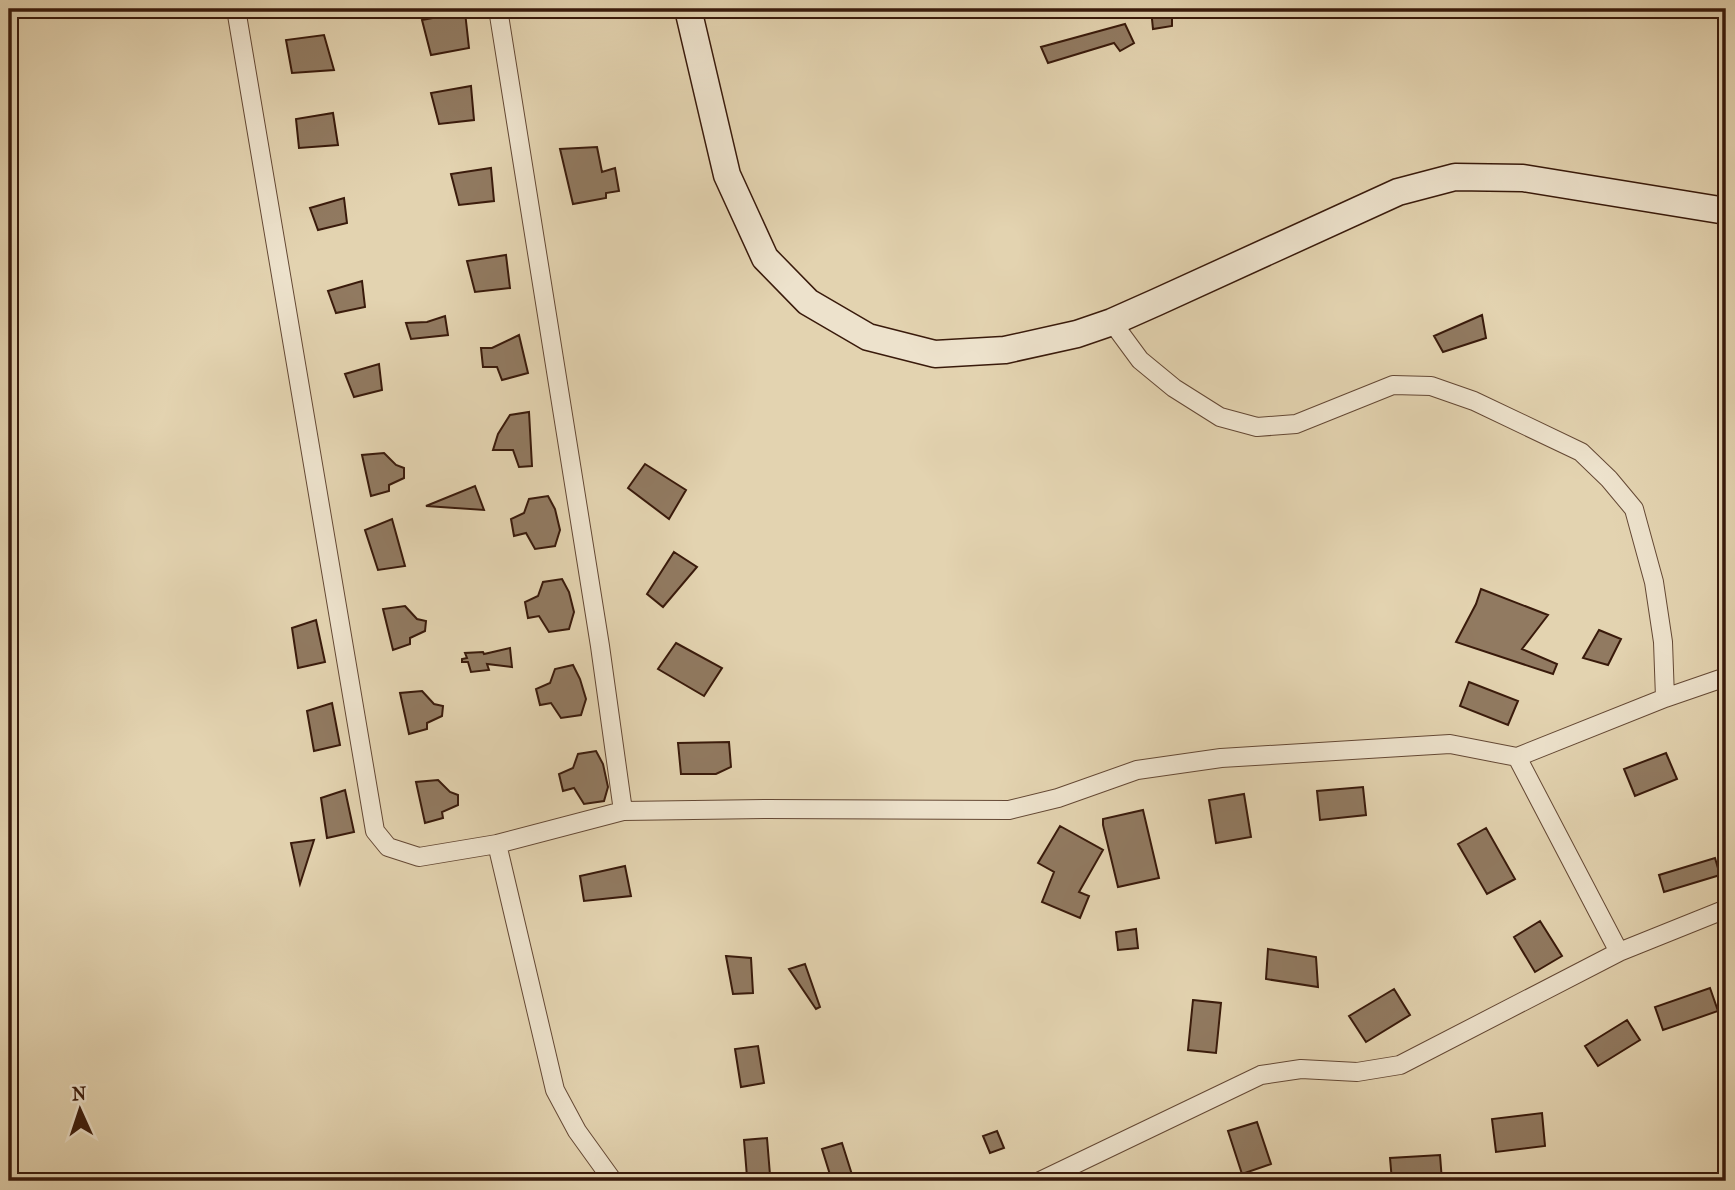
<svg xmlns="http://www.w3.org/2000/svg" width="1735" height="1190" font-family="'IM FELL French Canon',serif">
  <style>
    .building { fill: #917a61; stroke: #391a0b; stroke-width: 2 }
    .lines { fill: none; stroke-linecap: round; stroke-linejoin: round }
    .street-casing { stroke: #644834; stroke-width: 20 }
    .secondary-casing { stroke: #391a0b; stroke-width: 29 }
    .street { stroke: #ede2cc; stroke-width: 18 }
    .secondary { stroke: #ede2cc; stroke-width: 26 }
  </style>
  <rect width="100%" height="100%" fill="#e3d3b0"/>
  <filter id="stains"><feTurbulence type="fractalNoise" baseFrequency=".00286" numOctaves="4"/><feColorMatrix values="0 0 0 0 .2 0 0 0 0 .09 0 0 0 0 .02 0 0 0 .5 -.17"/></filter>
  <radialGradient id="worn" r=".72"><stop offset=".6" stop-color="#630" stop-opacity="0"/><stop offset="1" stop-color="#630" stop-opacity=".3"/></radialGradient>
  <path class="building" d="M 1151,9 L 1172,9 L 1172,26 L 1153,29 Z
    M 465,12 L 469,48 L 431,55 L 422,20 Z
    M 1125,24 L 1134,43 L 1120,51 L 1114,43 L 1048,63 L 1041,47 Z
    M 324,35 L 334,70 L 292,73 L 286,40 Z
    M 471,86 L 474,120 L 439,124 L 431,93 Z
    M 333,113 L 338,145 L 299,148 L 296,119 Z
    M 597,147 L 602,172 L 615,168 L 619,191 L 606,193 L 606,198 L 573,204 L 560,149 Z
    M 491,168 L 494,201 L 459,205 L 451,174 Z
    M 344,198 L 347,223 L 318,230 L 310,208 Z
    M 506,255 L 510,288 L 475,292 L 467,261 Z
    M 362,281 L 365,307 L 336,313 L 328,291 Z
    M 1482,315 L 1486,338 L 1443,352 L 1434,336 Z
    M 445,316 L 448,335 L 411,339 L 406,323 L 427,322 Z
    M 519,335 L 528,373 L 502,380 L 497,367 L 483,367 L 481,348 L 492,348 Z
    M 379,364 L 382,390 L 354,397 L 345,374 Z
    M 529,412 L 532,466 L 519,467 L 513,450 L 493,450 L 498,434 L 510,415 Z
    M 384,453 L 396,465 L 404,468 L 404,478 L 389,485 L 389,491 L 371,496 L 362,455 Z
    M 645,464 L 686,490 L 669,519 L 628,488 Z
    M 475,486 L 484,510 L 426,506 Z
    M 548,496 L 555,509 L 560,530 L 555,546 L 535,549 L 526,533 L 514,536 L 511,519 L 524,513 L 529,499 Z
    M 392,519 L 405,566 L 378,570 L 365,530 Z
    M 674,552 L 697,567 L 663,607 L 647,594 Z
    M 562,579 L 569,592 L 574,612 L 569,629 L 549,632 L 539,616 L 528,618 L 525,602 L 538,596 L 543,582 Z
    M 1481,589 L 1548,615 L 1522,649 L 1557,664 L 1553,674 L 1456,642 L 1476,604 Z
    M 405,606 L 417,619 L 426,621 L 425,631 L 410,638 L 410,644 L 393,650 L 383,609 Z
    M 316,620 L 325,662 L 298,668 L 292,628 Z
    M 1599,630 L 1621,639 L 1608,665 L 1583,658 Z
    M 676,643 L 722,668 L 704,696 L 658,669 Z
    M 510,648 L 512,667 L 487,664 L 489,670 L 471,672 L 468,662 L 462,662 L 462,659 L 467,658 L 465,653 L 483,652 L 484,654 Z
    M 573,665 L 580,679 L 586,699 L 581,715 L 561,718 L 551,703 L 540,705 L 536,689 L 550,683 L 555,669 Z
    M 1469,682 L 1518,701 L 1508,725 L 1460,706 Z
    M 422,691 L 434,704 L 443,706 L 442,716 L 427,723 L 427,729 L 409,734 L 400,693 Z
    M 332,703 L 340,745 L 314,751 L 307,711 Z
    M 729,742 L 731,767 L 716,774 L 681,774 L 678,743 Z
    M 596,751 L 603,764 L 608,787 L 604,801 L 584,804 L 574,788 L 563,791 L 559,774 L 573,768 L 578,754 Z
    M 1666,753 L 1677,779 L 1635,796 L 1624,769 Z
    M 438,780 L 450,792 L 458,795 L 458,805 L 442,812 L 443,818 L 425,823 L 416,782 Z
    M 1363,787 L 1366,815 L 1320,820 L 1317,791 Z
    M 345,790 L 354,832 L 327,838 L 321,798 Z
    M 1244,794 L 1251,837 L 1216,843 L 1209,800 Z
    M 1143,810 L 1159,878 L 1118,887 L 1103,825 L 1103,819 Z
    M 1060,826 L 1103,850 L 1079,892 L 1089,896 L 1080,918 L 1042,902 L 1054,872 L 1038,863 Z
    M 1486,828 L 1515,879 L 1487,894 L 1458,844 Z
    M 314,840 L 300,884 L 291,843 Z
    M 1715,858 L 1720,875 L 1664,892 L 1659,875 Z
    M 625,866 L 631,896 L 584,901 L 580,876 Z
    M 1540,921 L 1562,956 L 1535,972 L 1514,937 Z
    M 1136,929 L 1138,948 L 1118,950 L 1116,932 Z
    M 1268,949 L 1316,957 L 1318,987 L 1266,979 Z
    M 726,956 L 751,958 L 753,993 L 733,994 Z
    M 805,964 L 820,1007 L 816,1009 L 789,969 Z
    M 1710,988 L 1718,1011 L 1663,1030 L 1655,1007 Z
    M 1394,989 L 1410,1015 L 1366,1042 L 1349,1016 Z
    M 1193,1000 L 1221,1003 L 1216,1053 L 1188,1050 Z
    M 1627,1020 L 1640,1040 L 1598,1066 L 1585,1046 Z
    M 758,1046 L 764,1083 L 741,1087 L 735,1049 Z
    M 1542,1113 L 1545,1146 L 1496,1152 L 1492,1119 Z
    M 1257,1122 L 1271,1164 L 1242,1174 L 1228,1131 Z
    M 997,1131 L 1004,1148 L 990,1153 L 983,1136 Z
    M 767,1138 L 770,1175 L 747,1177 L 744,1140 Z
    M 842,1143 L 854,1181 L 832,1181 L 822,1149 Z
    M 1440,1155 L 1442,1181 L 1392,1181 L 1390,1158 Z"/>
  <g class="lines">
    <g class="street-casing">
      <path id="street" d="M 236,9 L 375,831 L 388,847 L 419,857 L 497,844 L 623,811 L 600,646 L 498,9
        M 1112,322 L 1140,360 L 1174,388 L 1220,417 L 1257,427 L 1296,424 L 1393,385 L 1431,386 L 1474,401 L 1581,452 L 1609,479 L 1634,509 L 1654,582 L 1663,642 L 1665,698
        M 1517,757 L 1619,952
        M 623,811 L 766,809 L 1009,810 L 1058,798 L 1137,770 L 1221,758 L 1450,744 L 1517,757 L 1665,698 L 1726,677
        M 497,844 L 555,1090 L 577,1131 L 613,1181
        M 1040,1181 L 1261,1075 L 1301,1069 L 1357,1072 L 1400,1065 L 1619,952 L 1726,909"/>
    </g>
    <g class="secondary-casing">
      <path id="secondary" d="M 688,9 L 727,175 L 765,258 L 808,302 L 868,337 L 935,354 L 1005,350 L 1077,334 L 1112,322 L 1157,302 L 1398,192 L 1455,177 L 1523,178 L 1726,211"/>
    </g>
    <use href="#street" class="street"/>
    <use href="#secondary" class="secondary"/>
  </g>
  <rect width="1735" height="1190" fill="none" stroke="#e3d3b0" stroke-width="35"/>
  <rect x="10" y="10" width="1714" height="1169" fill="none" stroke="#391a0b" stroke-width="3.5"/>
  <rect x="18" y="18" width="1700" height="1155" fill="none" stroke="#391a0b" stroke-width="2"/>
  <g transform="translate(80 1110) rotate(357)" stroke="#ede2cc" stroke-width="5" paint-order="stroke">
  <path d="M0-5L12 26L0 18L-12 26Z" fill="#391a0b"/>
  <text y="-10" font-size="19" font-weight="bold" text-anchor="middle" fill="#391a0b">N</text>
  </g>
  <rect width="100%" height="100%" filter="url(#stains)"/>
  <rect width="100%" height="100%" fill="url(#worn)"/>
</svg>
